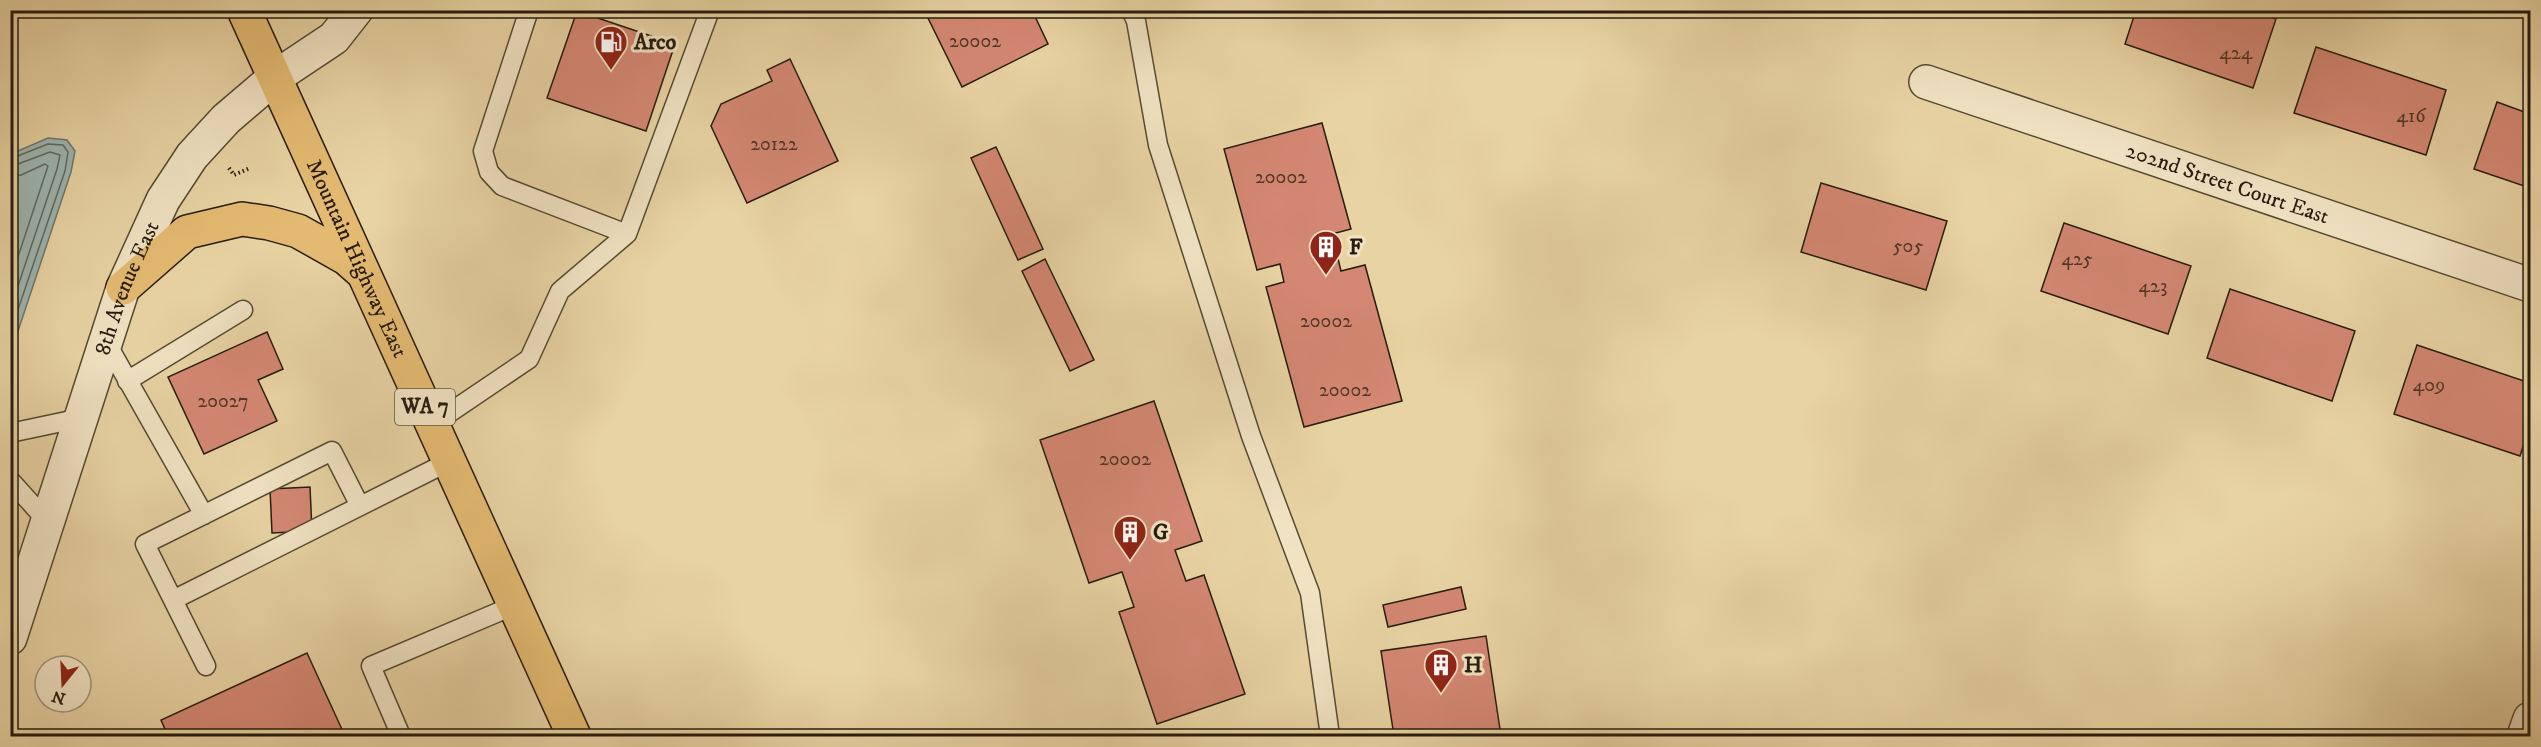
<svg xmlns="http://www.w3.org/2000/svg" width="2541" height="747" font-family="'IM FELL DW Pica',serif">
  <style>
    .water { fill: #9cb5b1; stroke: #6d7870; stroke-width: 1.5 }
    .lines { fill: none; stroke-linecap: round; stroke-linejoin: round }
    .shore { stroke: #616860; stroke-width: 1.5 }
    .building { fill: #d48773; stroke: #261c0e; stroke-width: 1.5 }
    .service-casing { stroke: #564a33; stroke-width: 21 }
    .minor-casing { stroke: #564a33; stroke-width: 36 }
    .tertiary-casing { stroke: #564a33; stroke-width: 36 }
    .primary-casing { stroke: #261c0e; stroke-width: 36 }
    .path { stroke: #261c0e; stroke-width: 4; stroke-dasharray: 1.5 3; stroke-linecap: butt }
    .service { stroke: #f0e2c3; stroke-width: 18 }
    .minor { stroke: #f0e2c3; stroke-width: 33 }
    .tertiary { stroke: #f0e2c3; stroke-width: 33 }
    .primary { stroke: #e4ba72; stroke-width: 33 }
    .labels { text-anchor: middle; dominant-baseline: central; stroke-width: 6; stroke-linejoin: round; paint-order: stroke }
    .number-label { font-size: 20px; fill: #523727 }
    .shield { fill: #f0e2c3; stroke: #635744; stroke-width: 1.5 }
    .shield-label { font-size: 21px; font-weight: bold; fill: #261c0e }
    .poi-label { font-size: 22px; font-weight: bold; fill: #261c0e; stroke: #f0e2c3; text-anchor: start }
    .street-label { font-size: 22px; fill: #261c0e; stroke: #f0e2c3 }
  </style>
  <rect width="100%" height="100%" fill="#e8d3a3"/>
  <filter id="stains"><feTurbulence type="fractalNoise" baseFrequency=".00333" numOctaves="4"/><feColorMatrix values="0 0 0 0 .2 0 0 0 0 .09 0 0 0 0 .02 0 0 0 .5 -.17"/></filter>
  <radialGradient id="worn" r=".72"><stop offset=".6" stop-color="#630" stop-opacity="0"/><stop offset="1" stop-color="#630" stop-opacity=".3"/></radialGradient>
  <path class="water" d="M 48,138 L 67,140 L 75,151 L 71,172 L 16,337 L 11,342 L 11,154 Z"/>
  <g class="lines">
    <path class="shore" d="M 10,159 L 48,144 L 63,145 L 68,152 L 65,171 L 10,333
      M 10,167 L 50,152 L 60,155 L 57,169 L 10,310
      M 10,176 L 21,175 L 45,164 L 48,166 L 10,281"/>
  </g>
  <path class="building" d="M 924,10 L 1032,10 L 1048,44 L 962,87 Z
    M 2136,10 L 2251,10 L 2276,19 L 2253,88 L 2125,44 Z
    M 577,11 L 675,44 L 646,131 L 547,98 Z
    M 2316,47 L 2446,90 L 2426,155 L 2294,113 Z
    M 790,59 L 838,161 L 747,203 L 711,126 L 721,104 L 772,81 L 767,70 Z
    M 2497,102 L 2530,114 L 2530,188 L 2474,169 Z
    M 1322,123 L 1351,229 L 1332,234 L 1341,271 L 1365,265 L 1402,401 L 1304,427 L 1266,287 L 1284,282 L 1280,264 L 1257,270 L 1224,149 Z
    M 996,147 L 1043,249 L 1018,260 L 971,158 Z
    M 1821,183 L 1947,221 L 1926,290 L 1801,252 Z
    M 2064,223 L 2191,266 L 2168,334 L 2041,291 Z
    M 1045,259 L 1094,360 L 1070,371 L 1022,271 Z
    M 2230,289 L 2355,331 L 2332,401 L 2207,358 Z
    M 267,332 L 283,369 L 258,380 L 277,421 L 204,454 L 168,377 Z
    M 2417,345 L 2530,383 L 2530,424 L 2520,456 L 2394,414 Z
    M 1154,401 L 1202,541 L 1175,550 L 1186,581 L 1204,575 L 1245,694 L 1157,724 L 1119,612 L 1134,607 L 1122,572 L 1089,583 L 1040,440 Z
    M 310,487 L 312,531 L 272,533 L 270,489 Z
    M 1461,587 L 1466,609 L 1388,627 L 1383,605 Z
    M 1486,636 L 1501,736 L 1394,736 L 1381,651 Z
    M 307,653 L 345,736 L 168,736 L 161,720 Z"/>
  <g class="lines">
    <g class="service-casing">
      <path id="service" d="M 529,10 L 483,151 L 489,172 L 502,186 L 627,234
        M 1131,10 L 1136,21 L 1158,145 L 1251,436 L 1310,593 L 1330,736
        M 106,342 L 204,515
        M 127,381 L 243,310
        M 433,424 L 529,359 L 560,291 L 627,234 L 710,10
        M 10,433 L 81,418
        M 10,480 L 48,522
        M 173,600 L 145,544 L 332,451 L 360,506
        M 206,666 L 173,600 L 450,461
        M 401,736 L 371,666 L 515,605"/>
    </g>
    <g class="minor-casing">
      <g id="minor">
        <path id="s1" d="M 1926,82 L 2530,285"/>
        <path d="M 2524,736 L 2530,719"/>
      </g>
    </g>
    <g class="tertiary-casing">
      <g id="tertiary">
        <path id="s2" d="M 10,638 L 123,288 L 163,200 L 192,156 L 226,119 L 274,78 L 334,38 L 356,10"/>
      </g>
    </g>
    <g class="primary-casing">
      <g id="primary">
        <path id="s3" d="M 244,10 L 574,736"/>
        <path d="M 123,288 L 187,232 L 242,219 L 269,223 L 298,231 L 346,258 L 363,273"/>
      </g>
    </g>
    <path class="path" d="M 229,168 L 234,175 L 250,168"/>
    <use href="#service" class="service"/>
    <use href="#minor" class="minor"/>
    <use href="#tertiary" class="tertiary"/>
    <use href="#primary" class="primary"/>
  </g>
  <defs>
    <g id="fuel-pin" transform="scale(1.725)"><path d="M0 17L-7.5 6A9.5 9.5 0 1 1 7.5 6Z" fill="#8f2418" stroke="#f0e2c3"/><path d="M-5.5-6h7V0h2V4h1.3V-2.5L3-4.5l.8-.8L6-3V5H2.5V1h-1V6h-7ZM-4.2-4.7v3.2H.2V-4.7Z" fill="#fff"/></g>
    <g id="building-pin" transform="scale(1.725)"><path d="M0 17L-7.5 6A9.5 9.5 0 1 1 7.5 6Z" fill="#8f2418" stroke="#f0e2c3"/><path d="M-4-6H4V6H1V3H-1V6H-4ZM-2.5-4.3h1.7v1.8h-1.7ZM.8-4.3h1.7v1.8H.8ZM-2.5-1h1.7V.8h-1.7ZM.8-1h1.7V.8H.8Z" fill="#fff"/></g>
  </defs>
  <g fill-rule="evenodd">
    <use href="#fuel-pin" x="611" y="42"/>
    <use href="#building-pin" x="1326" y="247"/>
    <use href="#building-pin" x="1130" y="532"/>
    <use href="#building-pin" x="1441" y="665"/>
  </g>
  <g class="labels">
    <g class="number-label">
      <text x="975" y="41">20002</text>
      <text x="2236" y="53">424</text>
      <text x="2411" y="116">416</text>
      <text x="774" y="144">20122</text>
      <text x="1281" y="177">20002</text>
      <text x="1908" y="246">505</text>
      <text x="2077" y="259">425</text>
      <text x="2153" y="286">423</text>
      <text x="1326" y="321">20002</text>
      <text x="2429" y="385">409</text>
      <text x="1345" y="390">20002</text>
      <text x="223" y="401">20027</text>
      <text x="1125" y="459">20002</text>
    </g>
    <rect class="shield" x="395" y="389" width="60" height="36" rx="4.5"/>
    <g class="shield-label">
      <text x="425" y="407">WA 7</text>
    </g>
    <g class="poi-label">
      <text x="634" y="42">Arco</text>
      <text x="1349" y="247">F</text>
      <text x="1153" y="532">G</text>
      <text x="1464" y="665">H</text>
    </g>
    <g class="street-label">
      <text stroke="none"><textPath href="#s1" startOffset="318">202nd Street Court East</textPath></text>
      <text stroke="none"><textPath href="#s3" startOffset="273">Mountain Highway East</textPath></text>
      <text stroke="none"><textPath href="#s2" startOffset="369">8th Avenue East</textPath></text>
    </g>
  </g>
  <rect width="2541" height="747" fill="none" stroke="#e8d3a3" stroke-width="36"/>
  <rect x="12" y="12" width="2517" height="723" fill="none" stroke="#261c0e" stroke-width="3"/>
  <rect x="18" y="18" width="2505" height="711" fill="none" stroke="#261c0e" stroke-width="1.5"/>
  <g transform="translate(63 684) rotate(198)"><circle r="28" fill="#f0e2c3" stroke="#9f937b" stroke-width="1.5"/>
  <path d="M0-4.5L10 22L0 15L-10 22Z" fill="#8f2418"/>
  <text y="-9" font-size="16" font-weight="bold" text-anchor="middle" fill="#261c0e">N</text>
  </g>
  <rect width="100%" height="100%" filter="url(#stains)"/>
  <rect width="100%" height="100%" fill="url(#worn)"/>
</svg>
